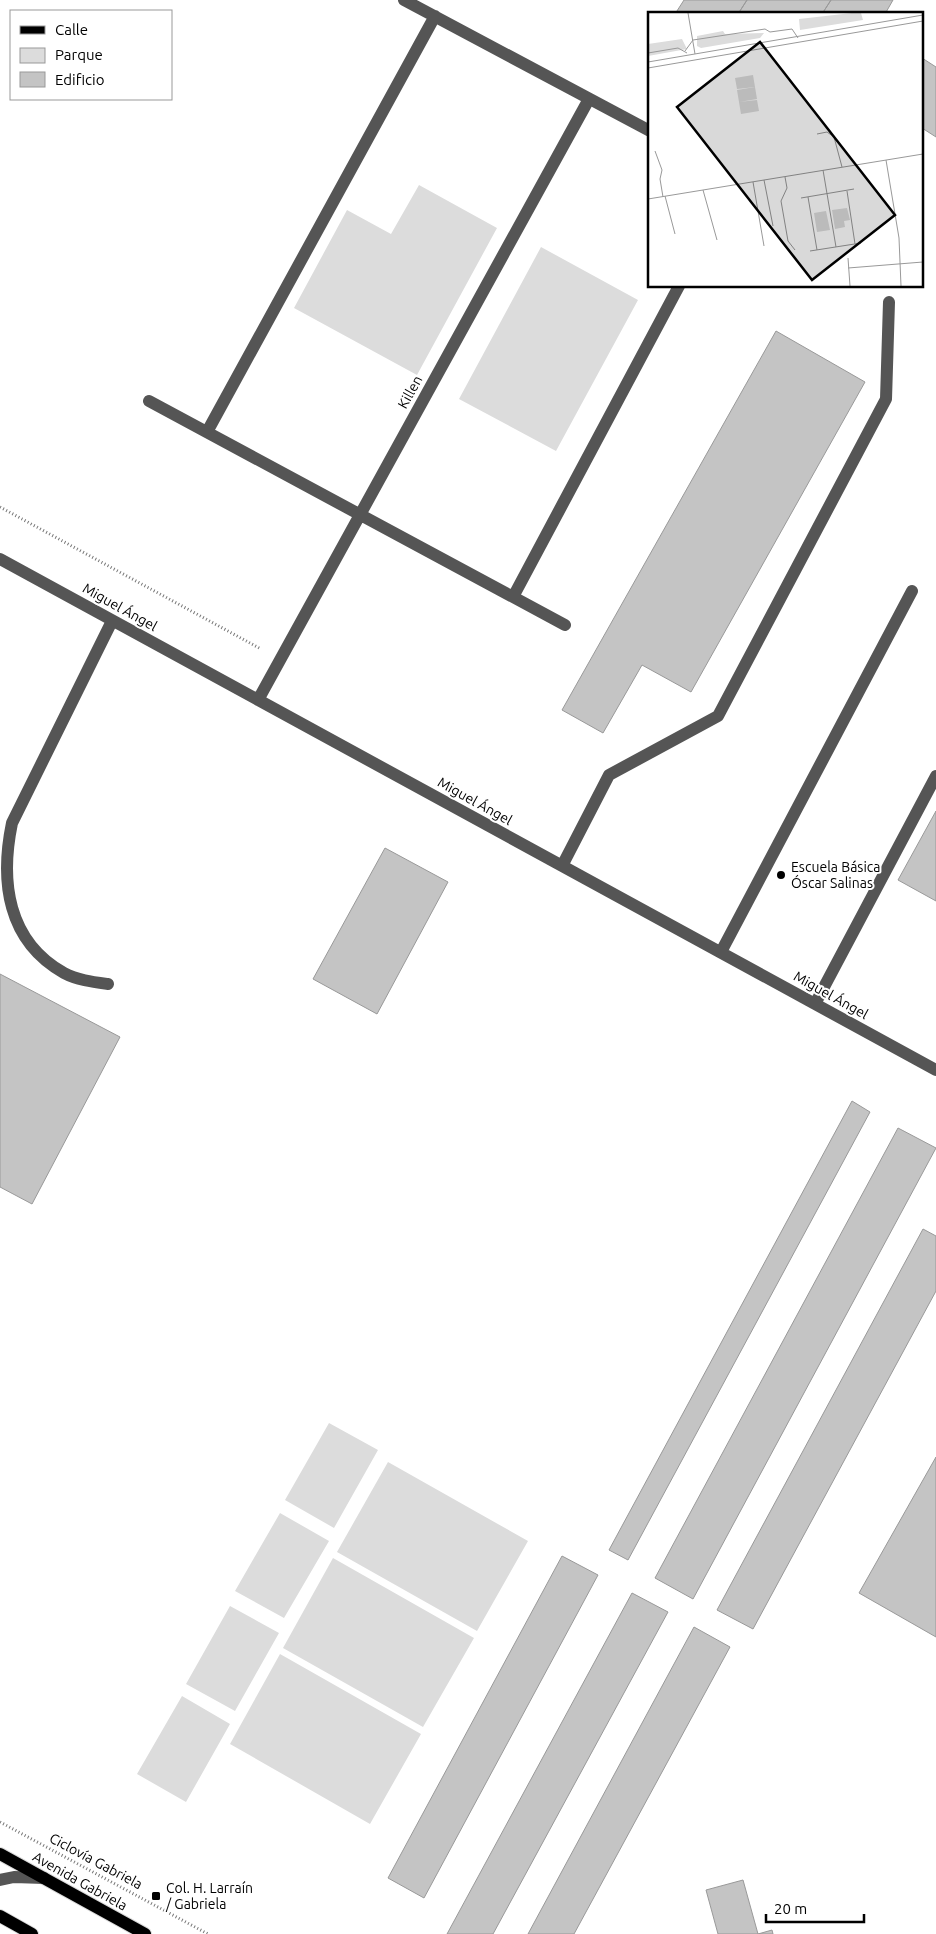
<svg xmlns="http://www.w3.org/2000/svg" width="936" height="1934" font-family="Ubuntu,sans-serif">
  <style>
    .green { fill: #dcdcdc }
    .building { fill: #c4c4c4; stroke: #999 }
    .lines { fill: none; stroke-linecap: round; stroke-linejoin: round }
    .major-casing { stroke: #dbdbdb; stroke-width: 14 }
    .path { stroke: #777; stroke-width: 3; stroke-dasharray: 1 2.5; stroke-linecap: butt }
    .minor { stroke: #555; stroke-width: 12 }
    .major { stroke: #000; stroke-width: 12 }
    .poi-dot { fill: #000; stroke: #fff; stroke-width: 2 }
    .labels { text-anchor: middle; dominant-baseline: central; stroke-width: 4; stroke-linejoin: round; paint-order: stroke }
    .street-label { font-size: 14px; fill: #000; stroke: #fff }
    .poi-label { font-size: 14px; fill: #000; stroke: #fff; text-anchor: start }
    .inset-road { fill: none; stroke: #999; stroke-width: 1 }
    .view { fill: #000; fill-opacity: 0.15; stroke: #000; stroke-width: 2.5 }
    .inset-edge { fill: none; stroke: #000; stroke-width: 2.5 }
  </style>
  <rect width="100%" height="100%" fill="#fff"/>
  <path class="green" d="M 419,185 L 497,228 L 417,375 L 294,308 L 347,210 L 391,234 Z
    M 541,247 L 638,300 L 556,451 L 459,399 Z
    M 329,1423 L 378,1450 L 334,1528 L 285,1500 Z
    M 388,1462 L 528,1541 L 477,1631 L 337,1552 Z
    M 280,1513 L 329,1541 L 284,1618 L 235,1591 Z
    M 333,1558 L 474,1638 L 423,1727 L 283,1648 Z
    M 230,1606 L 279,1633 L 235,1711 L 186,1684 Z
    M 280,1654 L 421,1734 L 370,1824 L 230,1744 Z
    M 182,1696 L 230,1724 L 186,1802 L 137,1774 Z"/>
  <path class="building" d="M 684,0 L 747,0 L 738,14 L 675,14 Z
    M 747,0 L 831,0 L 822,14 L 738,14 Z
    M 831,0 L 893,0 L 885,14 L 822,14 Z
    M 922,58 L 936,67 L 936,137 L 922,128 Z
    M 776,331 L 865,382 L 691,692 L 642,665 L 603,733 L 562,710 Z
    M 936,811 L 936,901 L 898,880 Z
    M 385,848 L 448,882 L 377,1014 L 313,979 Z
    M 0,974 L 120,1037 L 32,1204 L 0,1187 Z
    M 852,1101 L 870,1112 L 628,1560 L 609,1550 Z
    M 898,1128 L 936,1148 L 693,1599 L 655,1578 Z
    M 923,1229 L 936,1236 L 936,1291 L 753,1629 L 717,1610 Z
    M 936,1457 L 936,1637 L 859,1593 Z
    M 562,1556 L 598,1575 L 424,1898 L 388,1878 Z
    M 632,1593 L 668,1612 L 493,1934 L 447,1934 Z
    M 694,1627 L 730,1647 L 574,1934 L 528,1934 Z
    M 743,1880 L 758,1934 L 772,1930 L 773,1934 L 718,1934 L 706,1890 Z"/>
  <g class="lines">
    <g class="major-casing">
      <path id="major" d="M 0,1854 L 145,1934
        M 0,1916 L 32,1934"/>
    </g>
    <path class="path" d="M 0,507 L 261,649
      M 0,1822 L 208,1934"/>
    <path class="minor" d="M 404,0 L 650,131
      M 149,401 L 565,625
      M 207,432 L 435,16
      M 0,559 L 936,1070
      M 513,597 L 679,286
      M 258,700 L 589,99
      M 562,866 L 609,775 L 718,716 L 886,399 L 889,302
      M 721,952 L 912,591
      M 108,984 C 93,982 77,980 64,973 C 7,941 0,881 12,823 L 112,621
      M 815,1004 L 936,776
      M 0,1880 L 14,1877 L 44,1878"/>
    <use href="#major" class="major"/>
  </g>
  <g class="poi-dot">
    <circle cx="781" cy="875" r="5"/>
    <rect x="151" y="1891" width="10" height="10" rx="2.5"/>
  </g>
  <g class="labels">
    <g class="street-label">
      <text transform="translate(410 392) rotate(-61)">Killen</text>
      <text transform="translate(120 607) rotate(29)">Miguel Ángel</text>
      <text transform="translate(475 801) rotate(29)">Miguel Ángel</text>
      <text transform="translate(831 995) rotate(29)">Miguel Ángel</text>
      <text transform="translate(96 1861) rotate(28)">Ciclovía Gabriela</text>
      <text transform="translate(80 1881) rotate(29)">Avenida Gabriela</text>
    </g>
    <g class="poi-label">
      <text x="791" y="867">Escuela Básica<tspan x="791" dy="16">Óscar Salinas</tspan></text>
      <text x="166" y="1888">Col. H. Larraín<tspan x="166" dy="16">/ Gabriela</tspan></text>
    </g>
  </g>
  <g transform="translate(648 12)">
    <rect width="275" height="275" fill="#fff"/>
    <path d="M 204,1 L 213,1 L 215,8 L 152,18 L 151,7 ZM 75,19 L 77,22 L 116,21 L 112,26 L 53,36 L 49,34 L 49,24 ZM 34,27 L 39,37 L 0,44 L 0,32 ZM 105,63 L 107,75 L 89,77 L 87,66 ZM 107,75 L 109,87 L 91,90 L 89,78 ZM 109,88 L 111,99 L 93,102 L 91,90 ZM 199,196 L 202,208 L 196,209 L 197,215 L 187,217 L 184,198 ZM 178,199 L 182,218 L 169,220 L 166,201 Z" fill="#dcdcdc"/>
    <path class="inset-road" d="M 40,1 L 47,42M 37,39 L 45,28 L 117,17 L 122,20 L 144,17 L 150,26M 0,41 L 30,36 L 39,41M 0,50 L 275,3M 0,56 L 275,9M 169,122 L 179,120 L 186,125 L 194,155M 7,139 L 14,158 L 12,167 L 15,185M 238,148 L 251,226 L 253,274M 175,158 L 188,235M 137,165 L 139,176 L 133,189 L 140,229 L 147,238M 116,168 L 125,214M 105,170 L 116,234M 55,178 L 69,228M 199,179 L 207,232M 17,184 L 27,222M 160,185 L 169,238M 153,186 L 206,177M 0,187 L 275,142M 162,239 L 213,231M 200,246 L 202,274M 200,256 L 275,250"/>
    <path class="view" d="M 112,30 L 247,203 L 164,268 L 29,95 Z"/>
    <rect width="275" height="275" class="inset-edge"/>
  </g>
  <rect x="10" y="10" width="162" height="90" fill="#ffffff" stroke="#999999"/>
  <rect x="20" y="26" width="25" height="8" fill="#000000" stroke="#999999"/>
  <text x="55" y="35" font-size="15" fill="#000000">Calle</text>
  <rect x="20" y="48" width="25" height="15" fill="#dcdcdc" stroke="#999999"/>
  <text x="55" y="60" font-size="15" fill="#000000">Parque</text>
  <rect x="20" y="72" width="25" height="15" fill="#c4c4c4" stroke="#999999"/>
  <text x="55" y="85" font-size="15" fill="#000000">Edificio</text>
  <path d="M766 1914v8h98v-8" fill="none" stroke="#000000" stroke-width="2.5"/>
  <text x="774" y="1914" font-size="15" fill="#000000" stroke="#ffffff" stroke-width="4" paint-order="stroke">20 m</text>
</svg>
